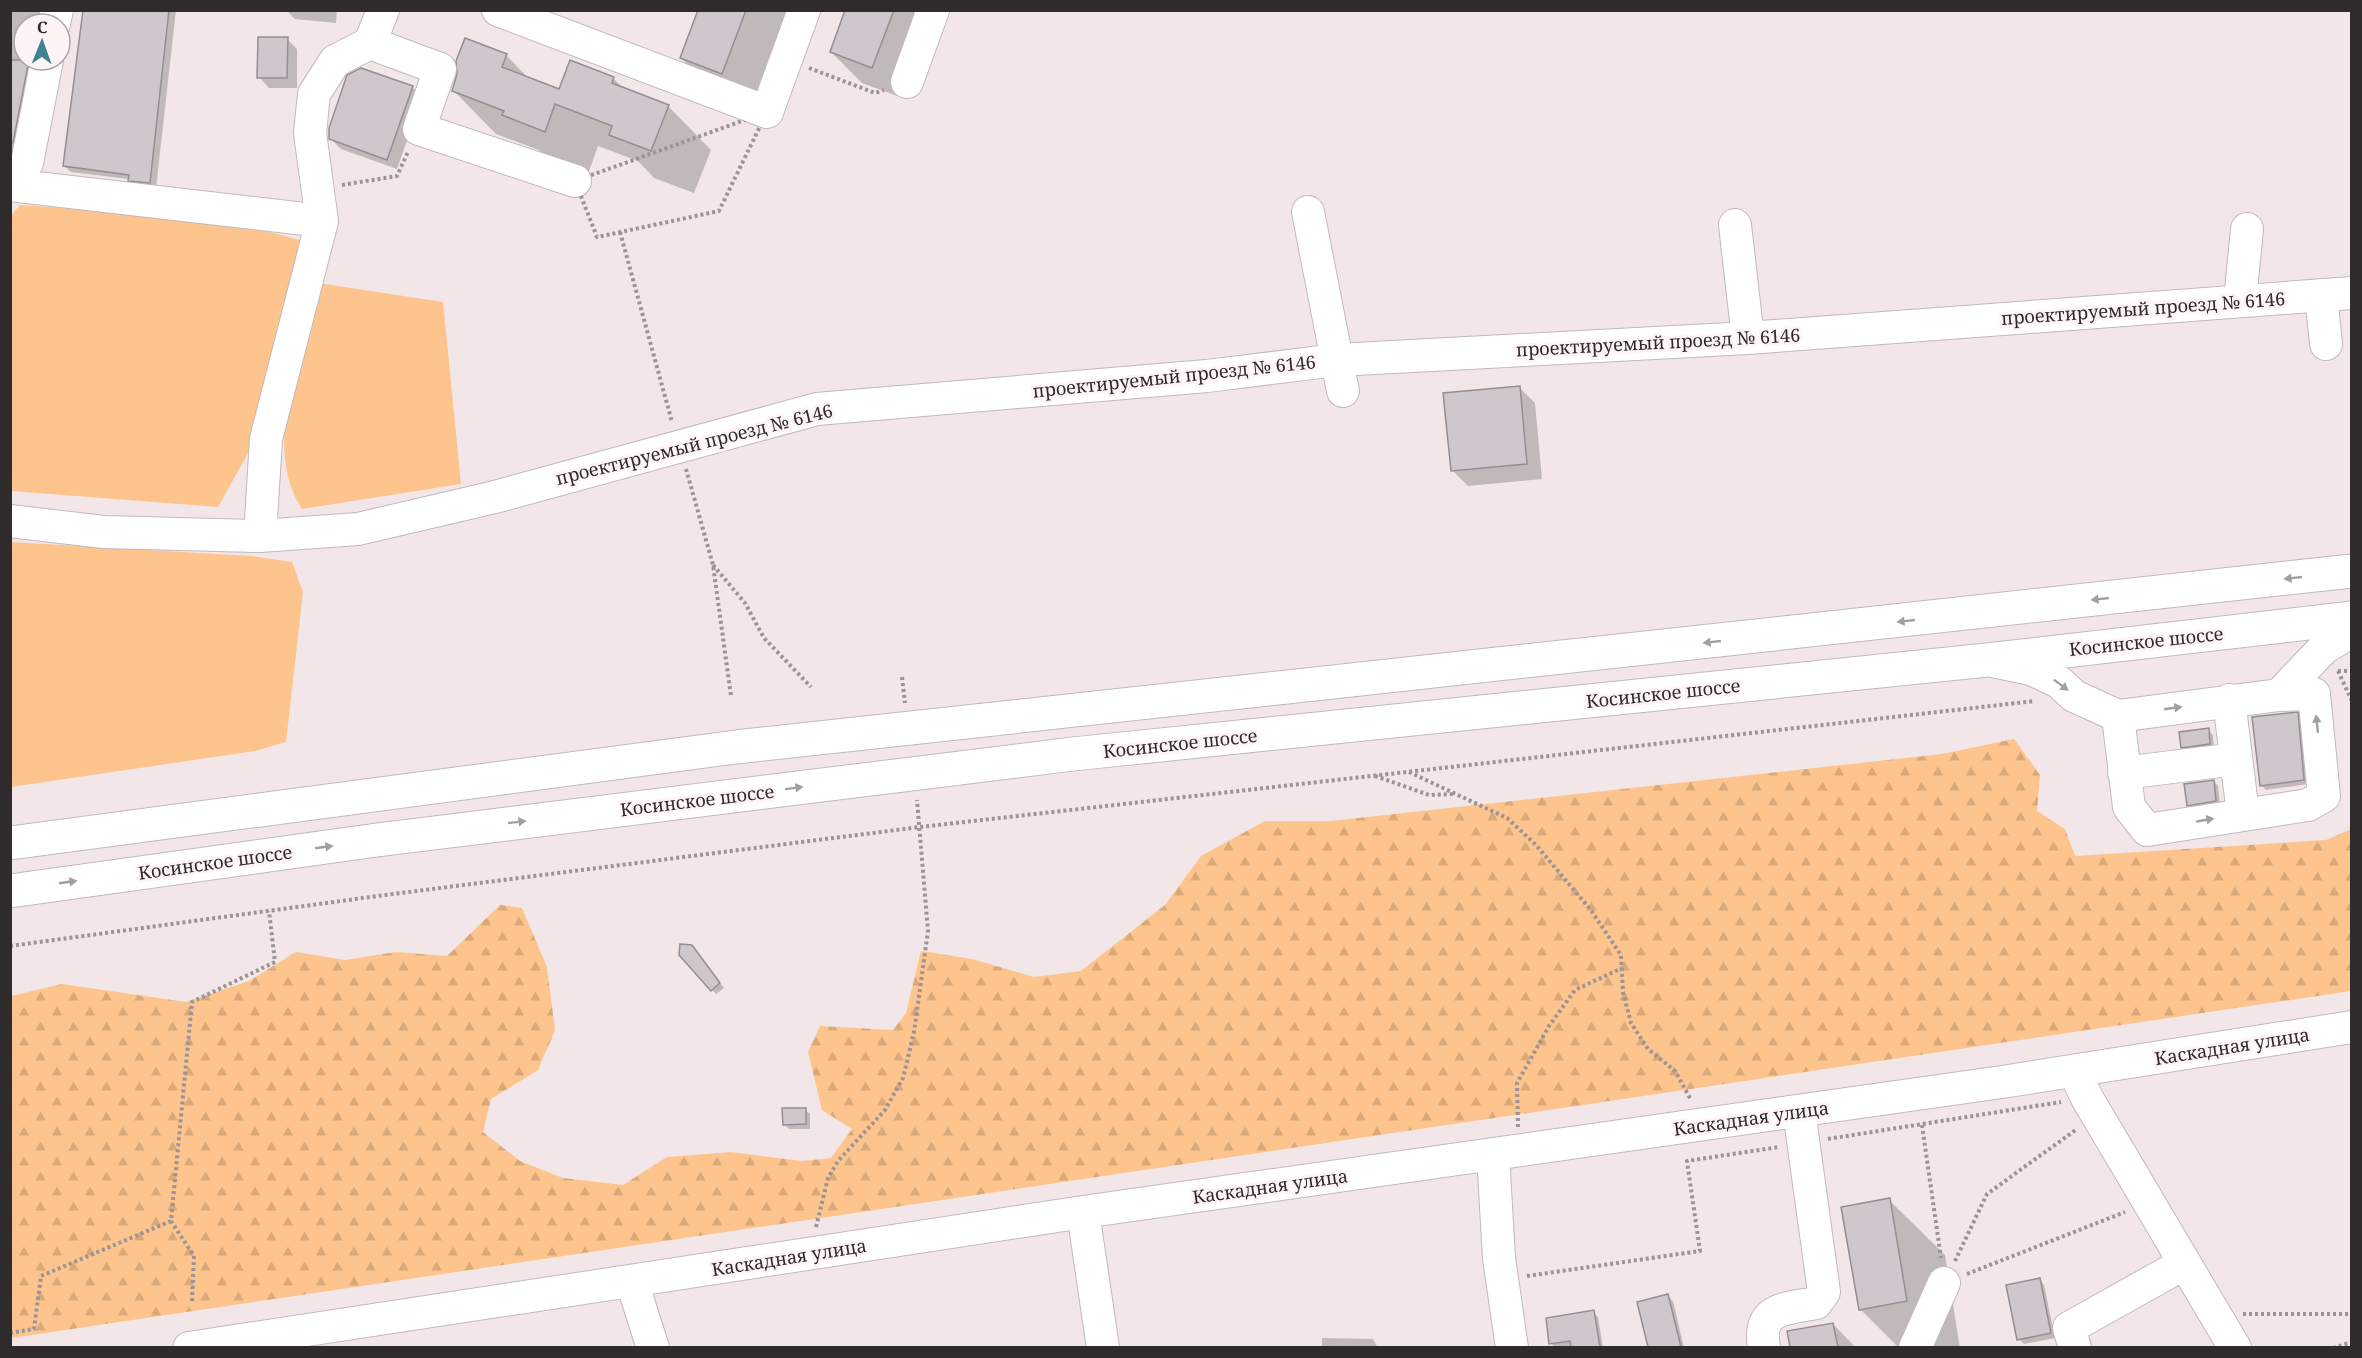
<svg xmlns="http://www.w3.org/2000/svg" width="2362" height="1358" font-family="'Noto Serif',serif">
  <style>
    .grass { fill: #fdc58d }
    .forest { fill: url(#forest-firs) }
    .shadow { fill: #0003 }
    .building { fill: #cfc7cc; stroke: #968d92; stroke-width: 1.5 }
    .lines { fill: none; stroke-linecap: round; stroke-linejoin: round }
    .minor-casing { stroke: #c3b8ba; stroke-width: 34 }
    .highway-casing { stroke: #c3b8ba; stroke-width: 35 }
    .path { stroke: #9b9395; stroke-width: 4; stroke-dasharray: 3 3; stroke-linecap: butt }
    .minor { stroke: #fff; stroke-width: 32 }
    .highway { stroke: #fff; stroke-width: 33 }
    .oneway { fill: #a1a0a0 }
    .labels { text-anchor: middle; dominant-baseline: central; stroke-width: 6; stroke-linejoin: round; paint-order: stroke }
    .street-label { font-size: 18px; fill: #2f2b2c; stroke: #fff4f5 }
  </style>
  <defs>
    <pattern id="forest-firs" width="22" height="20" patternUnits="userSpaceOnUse" patternTransform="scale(1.5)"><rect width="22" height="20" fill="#fdc58d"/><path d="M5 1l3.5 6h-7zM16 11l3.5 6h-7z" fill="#d9a97a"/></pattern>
  </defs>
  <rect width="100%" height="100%" fill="#f2e6e8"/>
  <path class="grass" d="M 20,205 C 114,212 212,214 303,241 L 252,446 L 218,507 L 11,491 L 10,217 Z
    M 318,283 L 443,302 L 461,484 L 302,509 C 261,446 301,349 318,283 Z
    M 11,542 L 250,556 L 292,562 L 303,592 L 286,742 L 255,751 L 11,787 Z"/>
  <path class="forest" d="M 2014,739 L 2040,775 L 2037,811 L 2065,829 L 2075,856 L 2326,840 L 2351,829 L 2351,991 L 11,1338 L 11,996 L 62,984 L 186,1002 L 249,981 L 296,952 L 345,960 L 396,952 L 447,956 L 500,905 L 522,908 L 547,967 L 555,1030 L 538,1070 L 491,1099 L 483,1132 L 520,1161 L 563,1178 L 623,1185 L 667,1157 L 731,1152 L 802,1161 L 831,1158 L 852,1129 L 822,1110 L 808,1052 L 820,1026 L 893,1030 L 906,1013 L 921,951 L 972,959 L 1034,977 L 1081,971 L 1165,905 L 1201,856 L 1265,821 L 1331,821 L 1942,754 Z"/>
  <path class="shadow" d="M 10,10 L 43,10 L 41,24 L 24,24 L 24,60 L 34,60 L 15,158 L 10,162 Z
    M 84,10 L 176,10 L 156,188 L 136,186 L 129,179 L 71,172 L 64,166 Z
    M 286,10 L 337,10 L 336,23 L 295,19 Z
    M 699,10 L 788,10 L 753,104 L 712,89 L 681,58 Z
    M 847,10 L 935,10 L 903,98 L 862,83 L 831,52 Z
    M 287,39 L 297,49 L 297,88 L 269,88 L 259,77 Z
    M 506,55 L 530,80 L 560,91 L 613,78 L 625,90 L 668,106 L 711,150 L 694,193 L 654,178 L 638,161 L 598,146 L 588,174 L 547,158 L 539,150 L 496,134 L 453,90 Z
    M 412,87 L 422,98 L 397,169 L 341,149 L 330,138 Z
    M 1519,387 L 1535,403 L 1542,479 L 1468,486 L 1452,470 Z
    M 2297,714 L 2302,719 L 2308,784 L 2266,790 L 2261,785 Z
    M 2208,730 L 2213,735 L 2214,748 L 2187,752 L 2182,747 Z
    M 2214,781 L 2218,786 L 2220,805 L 2193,810 L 2188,805 Z
    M 696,952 L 724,988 L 716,994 L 680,955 Z
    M 805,1110 L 810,1114 L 810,1129 L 789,1129 L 784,1124 Z
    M 1889,1200 L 1945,1255 L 1960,1348 L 1899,1348 L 1860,1309 Z
    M 2040,1280 L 2044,1285 L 2055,1338 L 2024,1344 L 2019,1339 Z
    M 1668,1296 L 1673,1301 L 1684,1348 L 1650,1348 L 1639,1303 Z
    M 1593,1312 L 1598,1317 L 1603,1348 L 1555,1348 L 1551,1343 Z
    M 1833,1324 L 1856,1348 L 1791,1348 L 1788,1332 Z
    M 1322,1338 L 1373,1339 L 1378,1348 L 1322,1348 Z"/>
  <path class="building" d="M 83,10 L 169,10 L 150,183 L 128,181 L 129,175 L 63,166 Z
    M 698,10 L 746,10 L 722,74 L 680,58 Z
    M 845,10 L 894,10 L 872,68 L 830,52 Z
    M 258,37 L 288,37 L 287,78 L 257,78 Z
    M 465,38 L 507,54 L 502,67 L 559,89 L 570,60 L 614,77 L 612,83 L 669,105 L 651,151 L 609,135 L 612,126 L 555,104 L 545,132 L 502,115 L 504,111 L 452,91 L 457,74 L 456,61 Z
    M 10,60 L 29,60 L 13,143 L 10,143 Z
    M 361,68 L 413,86 L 387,160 L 329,139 L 329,128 L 347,75 Z
    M 1520,386 L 1527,464 L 1451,471 L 1443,393 Z
    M 2298,712 L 2304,780 L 2260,786 L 2252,717 Z
    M 2209,728 L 2210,744 L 2181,748 L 2179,732 Z
    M 2214,780 L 2216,801 L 2187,806 L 2184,784 Z
    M 680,944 L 692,945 L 720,983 L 711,991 L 679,955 Z
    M 782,1108 L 806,1108 L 806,1124 L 783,1125 Z
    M 1890,1198 L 1907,1301 L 1859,1310 L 1841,1207 Z
    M 2040,1278 L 2051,1333 L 2017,1340 L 2006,1285 Z
    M 1668,1294 L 1681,1347 L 1648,1347 L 1637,1302 Z
    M 1594,1310 L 1600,1347 L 1571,1347 L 1570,1341 L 1549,1344 L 1546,1318 Z
    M 1833,1323 L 1838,1347 L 1790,1347 L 1787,1331 Z"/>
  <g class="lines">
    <g class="minor-casing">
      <path id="minor" d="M 498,10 L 767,112 L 804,10
        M 54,24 L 57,10
        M 370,43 L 440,69 L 419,129 L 575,181
        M 907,82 L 933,10
        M 10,177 L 27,163 L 47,60
        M 10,185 L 322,221
        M 1308,212 L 1343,391
        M 1735,225 L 1748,338
        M 2321,295 L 2326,344
        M 2240,301 L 2247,229
        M 10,521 L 104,532 L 260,536 L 358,529 L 495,497 L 817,409 L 1207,376 L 1337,360 L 1748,338 L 2352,293
        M 260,536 L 266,439 L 322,221 L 310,133 L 314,94 L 335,61 L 370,43 L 383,10
        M 1993,661 L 2031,669 L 2059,682 L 2074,696 L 2118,716 L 2279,695 L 2324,648 L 2352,631
        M 2229,700 L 2243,814
        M 2118,716 L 2129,807 L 2147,830 L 2308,805 L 2324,796 L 2314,694 L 2279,695
        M 2124,773 L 2236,759
        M 2074,1071 L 2087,1098 L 2235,1348
        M 1493,1155 L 1499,1258 L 1512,1348
        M 1083,1212 L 1103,1348
        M 632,1282 L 653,1348
        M 189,1348 L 1083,1212 L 2002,1082 L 2352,1027
        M 1764,1348 C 1757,1307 1785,1309 1816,1303 L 1824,1292 L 1799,1111
        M 1915,1348 L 1944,1283
        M 2075,1348 L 2069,1328 L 2185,1263"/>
    </g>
    <g class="highway-casing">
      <path id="highway" d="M 10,843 L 736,747 L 2352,571
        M 10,891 L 377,840 L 1073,754 L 1987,660 L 2352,618"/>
    </g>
    <path class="path" d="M 809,68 L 875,93 L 884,90
      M 767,112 L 719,211 L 597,237 L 575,181 Z
      M 342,185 L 397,176 L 408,152
      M 620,232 L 672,422
      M 686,469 L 713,565 L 731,696
      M 713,565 L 745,603 L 764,638 L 811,687
      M 2338,671 L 2352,671
      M 2338,671 L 2352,701
      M 902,677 L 905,703
      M 1409,772 L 1507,818 L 1536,845 L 1590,909 L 1621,955 L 1623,992 L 1631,1023 L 1648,1049 L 1675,1071 L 1691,1100
      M 1375,776 L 1429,795 L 1454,794
      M 10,946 L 385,895 L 920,827 L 2035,701
      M 1922,1125 L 1941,1258
      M 1518,1127 L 1517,1083 L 1549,1026 L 1575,990 L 1622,968
      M 1828,1139 L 2061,1102
      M 816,1227 L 828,1178 L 838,1161 L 885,1110 L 903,1078 L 914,1032 L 928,931 L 917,800
      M 1955,1261 L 1987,1194 L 2077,1129
      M 1967,1274 L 2125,1212
      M 1527,1276 L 1700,1251 L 1687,1161 L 1779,1147
      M 192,1301 L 194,1256 L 171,1221 L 192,1002 L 275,962 L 269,911
      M 2243,1314 L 2352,1314
      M 10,1333 L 34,1329 L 41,1276 L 171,1221
      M 2333,1348 L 2352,1342"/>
    <use href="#minor" class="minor"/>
    <use href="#highway" class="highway"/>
  </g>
  <defs><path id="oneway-solid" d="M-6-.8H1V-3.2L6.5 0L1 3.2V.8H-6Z" transform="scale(1.5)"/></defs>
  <g class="oneway">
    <use href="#oneway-solid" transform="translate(2293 578) rotate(174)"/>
    <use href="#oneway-solid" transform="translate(2100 599) rotate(174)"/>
    <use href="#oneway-solid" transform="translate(1906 621) rotate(174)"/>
    <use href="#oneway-solid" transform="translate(1712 642) rotate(174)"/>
    <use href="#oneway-solid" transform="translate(2061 685) rotate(37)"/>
    <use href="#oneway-solid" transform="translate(2173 708) rotate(-8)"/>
    <use href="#oneway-solid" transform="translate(2317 724) rotate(-96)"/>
    <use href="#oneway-solid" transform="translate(794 788) rotate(-7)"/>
    <use href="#oneway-solid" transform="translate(2205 820) rotate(-10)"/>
    <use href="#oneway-solid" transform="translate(517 822) rotate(-7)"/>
    <use href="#oneway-solid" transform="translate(324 847) rotate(-8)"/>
    <use href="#oneway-solid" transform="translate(68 882) rotate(-8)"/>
  </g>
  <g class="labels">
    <g class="street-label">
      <text transform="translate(2143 308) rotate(-4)">проектируемый проезд № 6146</text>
      <text transform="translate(1658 342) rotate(-3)">проектируемый проезд № 6146</text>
      <text transform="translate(1174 376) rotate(-6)">проектируемый проезд № 6146</text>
      <text transform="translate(694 444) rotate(-14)">проектируемый проезд № 6146</text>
      <text transform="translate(2146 641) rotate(-6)">Косинское шоссе</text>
      <text transform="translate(1663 693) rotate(-6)">Косинское шоссе</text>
      <text transform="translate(1180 743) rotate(-6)">Косинское шоссе</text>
      <text transform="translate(697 800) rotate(-7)">Косинское шоссе</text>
      <text transform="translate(215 862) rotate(-8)">Косинское шоссе</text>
      <text transform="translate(2232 1046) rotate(-9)">Каскадная улица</text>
      <text transform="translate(1751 1118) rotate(-8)">Каскадная улица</text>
      <text transform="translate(1270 1186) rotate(-8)">Каскадная улица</text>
      <text transform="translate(789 1257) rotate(-9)">Каскадная улица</text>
    </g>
  </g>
  <rect width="2362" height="1358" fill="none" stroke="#2f2b2c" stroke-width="24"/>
  <g transform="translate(42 42) rotate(1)"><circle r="28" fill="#fff4f5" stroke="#aca4a5" stroke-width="1.5"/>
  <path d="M0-4.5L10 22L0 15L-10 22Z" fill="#428096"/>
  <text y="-9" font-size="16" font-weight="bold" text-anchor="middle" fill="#2f2b2c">С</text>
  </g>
</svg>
